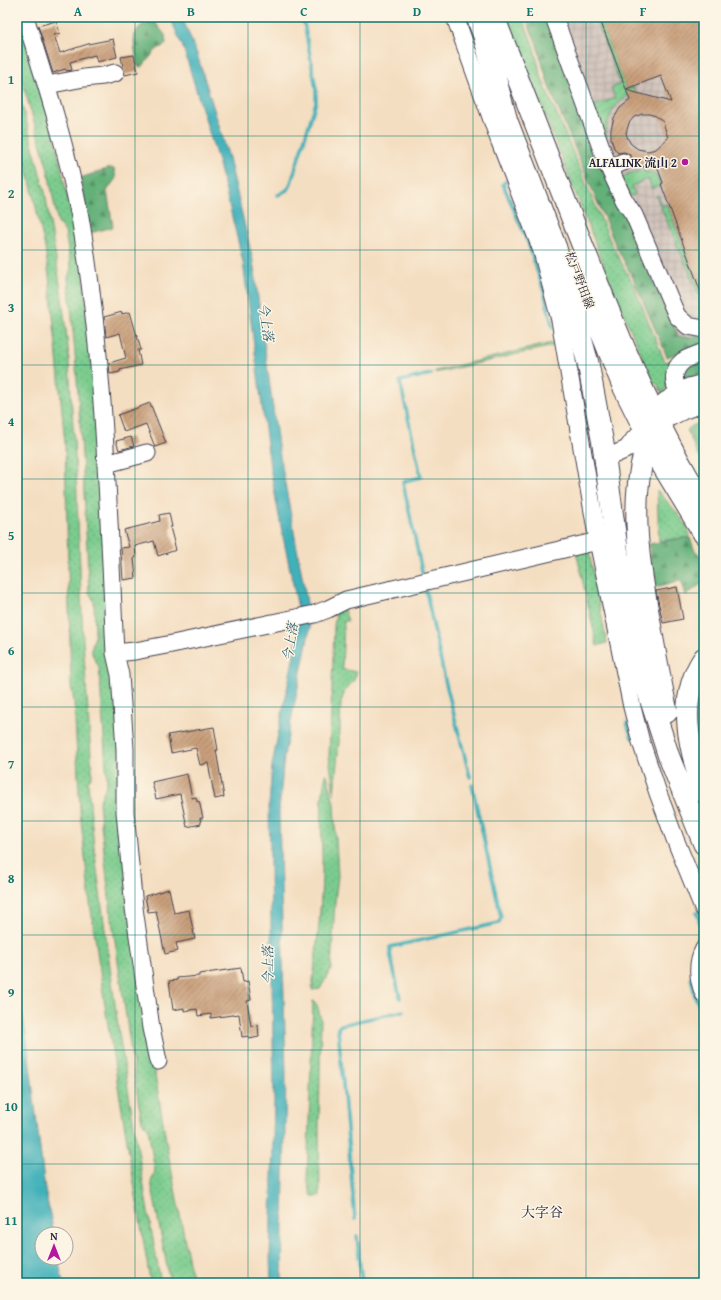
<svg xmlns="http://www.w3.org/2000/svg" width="721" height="1300" font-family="'Gentium Book Plus','Noto Serif JP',serif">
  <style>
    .industrial { fill: url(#industrial-grid) }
    .grass { fill: url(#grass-dots); stroke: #4e7764 }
    .forest { fill: url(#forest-firs); stroke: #43695a }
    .garden { fill: url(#garden-furrows); stroke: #4e7764 }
    .water { fill: #40b0b9; stroke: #31697a }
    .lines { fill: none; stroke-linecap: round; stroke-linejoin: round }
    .stream { stroke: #40b0b9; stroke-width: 3.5 }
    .building { fill: url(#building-hatch); fill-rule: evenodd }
    .minor-casing { stroke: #423e4f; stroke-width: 19 }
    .major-casing { stroke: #423e4f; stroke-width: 23 }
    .minor { stroke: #fff; stroke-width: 17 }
    .major { stroke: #fff; stroke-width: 21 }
    .grid { fill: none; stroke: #0f766e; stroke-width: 1; stroke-opacity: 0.55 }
    .poi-dot { fill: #b5179e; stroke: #fcf5e5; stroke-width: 1.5 }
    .labels { text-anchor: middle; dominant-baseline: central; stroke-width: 3; stroke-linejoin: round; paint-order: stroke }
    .poi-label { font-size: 12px; font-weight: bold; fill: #22223b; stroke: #fcf5e5; text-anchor: end }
    .street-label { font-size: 12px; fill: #22223b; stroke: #fcf5e5 }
    .water-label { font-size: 13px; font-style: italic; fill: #2e5b6d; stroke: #fcf5e5 }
    .quarter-label { font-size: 14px; fill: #22223b; stroke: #fcf5e5 }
    .neatline { fill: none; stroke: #0f766e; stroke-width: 1.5 }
    .grid-label { font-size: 13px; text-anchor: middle; font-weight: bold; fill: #0f766e }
  </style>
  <defs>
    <pattern id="industrial-grid" width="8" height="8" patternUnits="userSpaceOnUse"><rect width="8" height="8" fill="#cec1ba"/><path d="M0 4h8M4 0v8" fill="none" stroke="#b1a6a1"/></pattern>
    <pattern id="grass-dots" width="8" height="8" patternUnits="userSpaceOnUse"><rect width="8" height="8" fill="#7bcc8e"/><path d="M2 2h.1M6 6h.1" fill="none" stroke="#6aaf7b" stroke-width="1.8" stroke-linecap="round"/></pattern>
    <pattern id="forest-firs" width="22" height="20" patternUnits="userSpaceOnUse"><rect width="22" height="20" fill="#64b079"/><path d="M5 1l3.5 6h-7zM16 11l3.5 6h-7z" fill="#528f64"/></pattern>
    <pattern id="garden-furrows" width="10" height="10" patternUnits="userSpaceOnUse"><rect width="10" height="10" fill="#7bcc8e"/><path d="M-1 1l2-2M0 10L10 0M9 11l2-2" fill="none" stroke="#6aaf7b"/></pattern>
    <pattern id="building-hatch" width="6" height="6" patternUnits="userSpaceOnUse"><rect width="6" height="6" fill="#c99f7a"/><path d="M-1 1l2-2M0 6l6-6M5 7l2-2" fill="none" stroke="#a38165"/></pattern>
  </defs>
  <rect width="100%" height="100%" fill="#fcf5e5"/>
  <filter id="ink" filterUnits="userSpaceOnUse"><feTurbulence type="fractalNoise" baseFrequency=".025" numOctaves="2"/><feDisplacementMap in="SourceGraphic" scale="8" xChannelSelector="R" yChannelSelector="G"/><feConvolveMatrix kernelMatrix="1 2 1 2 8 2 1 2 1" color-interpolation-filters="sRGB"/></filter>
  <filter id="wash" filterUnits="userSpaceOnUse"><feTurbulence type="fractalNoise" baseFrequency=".012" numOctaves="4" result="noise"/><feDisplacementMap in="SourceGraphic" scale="16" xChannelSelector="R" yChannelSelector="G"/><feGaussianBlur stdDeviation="0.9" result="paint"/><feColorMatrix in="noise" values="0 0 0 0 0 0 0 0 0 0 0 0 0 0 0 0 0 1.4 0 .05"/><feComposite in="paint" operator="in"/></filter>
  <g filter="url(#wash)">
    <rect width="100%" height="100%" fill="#f4dec1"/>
    <path class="industrial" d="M 525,17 L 704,17 L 704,344 L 667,357 L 633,278 L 615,244 L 549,87 L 536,42 Z"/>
    <path class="grass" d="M 17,17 L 45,92 L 84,274 L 151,1051 L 168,1152 L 193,1283 L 170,1283 L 151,1182 L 155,1171 L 148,1128 L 142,1122 L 137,1093 L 110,906 L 101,824 L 99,803 L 105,788 L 107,780 L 99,667 L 92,654 L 92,645 L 95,636 L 94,601 L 89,592 C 84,487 79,382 68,278 L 71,268 L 65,232 L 58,223 L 47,166 L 17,64 Z
      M 460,17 L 468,17 L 486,73 L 481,75 Z
      M 506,17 L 522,17 L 533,44 L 542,79 L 612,245 L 633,284 L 665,362 L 680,358 L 668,376 L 667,387 L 662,394 L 657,383 L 654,384 L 618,301 Z
      M 17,87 L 45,192 L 61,290 L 68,347 L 76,473 L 83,641 L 92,769 L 92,775 L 88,782 L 94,847 L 118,1027 L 147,1206 L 161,1283 L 150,1283 L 150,1281 L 106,1013 L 90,903 L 80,811 L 74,701 L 71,686 L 65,444 L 56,346 L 49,276 L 45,248 L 26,163 L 17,132 Z
      M 552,343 L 553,346 L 549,347 L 435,373 L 435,371 Z
      M 657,490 C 666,501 691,524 690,538 L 682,538 L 659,541 Z
      M 588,547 L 607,643 L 597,646 L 576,551 Z
      M 344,609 L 348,621 L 344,621 L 342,669 L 357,672 L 354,680 L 345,691 L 341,702 L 340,732 L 334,794 L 329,756 L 331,711 L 334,626 L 336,612 Z
      M 326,774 L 327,774 L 334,804 L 338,876 L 335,901 L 331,969 L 320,989 L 312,990 C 316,952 321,913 322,875 C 323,840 318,808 326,774 Z
      M 313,1001 L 314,1001 L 317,1005 L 321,1019 L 319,1128 L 320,1196 L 312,1196 L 307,1180 Z"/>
    <path class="forest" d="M 525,17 L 546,17 L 589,136 L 678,336 L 692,338 L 704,334 L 704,344 L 667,357 L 633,278 L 615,244 L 549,87 L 536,42 Z
      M 154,21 L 165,35 L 166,44 L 156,50 L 142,67 L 138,66 C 134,45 127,26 154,21 Z
      M 110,168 L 114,169 L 116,178 L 107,191 L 113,227 L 90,233 L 80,178 Z
      M 704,357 L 704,374 L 685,377 L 680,374 L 682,370 Z
      M 704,421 L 704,466 L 697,453 L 687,430 L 692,426 Z
      M 682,538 L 690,538 L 694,549 L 704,560 L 704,588 L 701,584 L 686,595 L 681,580 L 652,588 L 649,544 Z"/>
    <path class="garden" d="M 595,17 L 599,17 L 626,89 L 634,87 L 636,92 C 615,100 606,117 606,138 L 593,106 L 615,98 L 611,88 L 620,84 Z
      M 640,170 L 657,175 L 661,185 L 652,189 L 648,179 L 632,186 L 635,194 L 632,196 L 628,194 L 621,177 Z
      M 658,195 L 662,206 L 667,204 L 701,294 L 699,295 L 656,196 Z"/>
    <path class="water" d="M 170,17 L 182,17 L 197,54 L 229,158 L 253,261 L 278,445 L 308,608 L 310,628 L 284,756 L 279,811 L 286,1072 L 282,1283 L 271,1283 L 270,1258 L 274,1101 L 269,805 L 272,765 L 298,634 L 298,608 L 281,527 L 270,467 L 243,262 L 219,164 L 209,132 L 184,50 Z
      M 17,983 L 27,1040 L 45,1190 L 54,1234 L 42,1234 L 42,1258 L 58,1258 L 63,1283 L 17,1283 Z"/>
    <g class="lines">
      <path class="stream" d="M 506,181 L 503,184 L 528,243 L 544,292 L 553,328
        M 278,195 L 287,190 L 290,186 L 316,102 L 316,89 L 303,17
        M 423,576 L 403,483 L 405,481 L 421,477 L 400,381 L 431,374
        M 425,587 L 445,680 L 470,777
        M 627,723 L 632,738
        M 694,952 C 698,935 704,931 697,913
        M 691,978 L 695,996 L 704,1017
        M 400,998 L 390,953 L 390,947 L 499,923 L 501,917 L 472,785
        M 355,1219 L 338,1028 L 341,1025 L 403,1011
        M 357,1236 L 362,1283"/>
    </g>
    <g id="blocks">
      <path class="building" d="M 599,17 L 704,17 L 704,298 L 703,298 L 661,184 L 663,183 L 657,166 L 645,167 L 633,164 L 632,158 L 629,154 L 624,152 L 618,153 L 614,148 L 611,139 L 611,129 L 614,118 L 620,108 L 630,100 L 626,90 L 671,102 L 661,76 L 626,89 ZM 642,114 L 649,114 L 656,116 L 663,122 L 668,138 L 656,149 L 648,151 L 638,149 L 631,144 L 628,139 L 626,133 L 629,123 L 634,117 Z
        M 56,21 L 60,33 L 54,35 L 60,53 L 88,44 L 113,39 L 117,57 L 97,62 L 95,55 L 70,62 L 72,70 L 67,71 L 65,69 L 53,73 L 38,26 Z
        M 134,55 L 138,72 L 125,75 L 121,57 Z
        M 122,312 L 122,314 L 130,312 L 141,350 L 138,350 L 141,365 L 120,370 L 120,372 L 110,374 L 109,363 L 126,358 L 120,333 L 106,337 L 104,317 Z
        M 150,403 L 166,443 L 155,447 L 146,424 L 124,432 L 118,415 Z
        M 131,437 L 134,446 L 119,450 L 116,441 Z
        M 169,513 L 172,527 L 170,527 L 176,550 L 158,556 L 154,541 L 135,546 L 136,557 L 134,559 L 136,578 L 123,580 L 121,548 L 129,547 L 124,530 L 160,521 L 159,515 Z
        M 677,587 L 683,619 L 663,623 L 656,591 Z
        M 214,727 L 218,750 L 216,750 L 224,797 L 215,799 L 208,763 L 200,765 L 196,748 L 171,753 L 168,735 Z
        M 187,774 L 192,798 L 196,797 L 197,802 L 199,801 L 203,818 L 200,818 L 201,824 L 187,827 L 180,794 L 156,799 L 152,782 Z
        M 169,889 L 174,913 L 189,910 L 195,939 L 176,943 L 178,951 L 165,954 L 156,911 L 148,912 L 145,896 Z
        M 241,968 L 243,982 L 248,981 L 251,1000 L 247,1001 L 251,1026 L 258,1025 L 259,1037 L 249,1039 L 249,1036 L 242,1037 L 239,1014 L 211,1018 L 211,1014 L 198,1016 L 197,1009 L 184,1011 L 184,1008 L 173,1010 L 169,981 L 177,980 L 177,978 L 199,976 L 199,974 Z"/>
    </g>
  </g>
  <g filter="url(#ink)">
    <use href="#blocks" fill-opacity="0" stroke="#423e4f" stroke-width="1"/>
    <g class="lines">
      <g class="minor-casing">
        <path id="minor" d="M 25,17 C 46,83 67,149 80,217 C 105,361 108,507 115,653 L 120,675 L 125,749 L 125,812 L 134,908 L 151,1028 L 158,1061
          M 455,17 L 500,142 L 542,251 L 560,320 L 598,541 L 632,707 L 641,742 L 658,793 L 675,839 L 704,910
          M 554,17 L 606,161 L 624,200 L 634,215 L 677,316 L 688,326 L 704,329
          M 47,85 L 84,78 L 103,76 L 115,73
          M 609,168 L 623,162
          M 679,392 C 672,382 673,369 683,361 C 689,357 697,355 704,352
          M 665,401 L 689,387 L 704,383
          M 611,456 L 627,449 L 635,438
          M 106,464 L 147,453
          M 115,653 L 135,651 L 172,644 L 315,614 L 328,609 L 346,600 L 598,541
          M 704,949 C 696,963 698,980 704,994"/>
      </g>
      <g class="major-casing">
        <path id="major" d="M 477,17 L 490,52
          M 494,17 C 522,91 551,165 580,239 C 616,330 652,421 704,504
          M 485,40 L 507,121 L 556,248 L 588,363 L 603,444 L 618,555 L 629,616 L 642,673 L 669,757 L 704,844
          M 574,265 L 623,386 L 661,463 L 704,534
          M 670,415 L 682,409 L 704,401
          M 644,454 C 630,504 639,563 648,612 C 654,646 660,679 667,712
          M 704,658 C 676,699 689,749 704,792"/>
      </g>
      <use href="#minor" class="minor"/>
      <use href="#major" class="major"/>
    </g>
  </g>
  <path class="grid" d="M 135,17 L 135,1283M 248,17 L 248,1283M 360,17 L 360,1283M 473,17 L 473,1283M 586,17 L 586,1283M 17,136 L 704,136M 17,250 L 704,250M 17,365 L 704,365M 17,479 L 704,479M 17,593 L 704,593M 17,707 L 704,707M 17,821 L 704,821M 17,935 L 704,935M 17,1050 L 704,1050M 17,1164 L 704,1164"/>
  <circle class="poi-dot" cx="685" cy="162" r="4"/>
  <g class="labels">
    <g class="poi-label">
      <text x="677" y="162">ALFALINK 流山 2</text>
    </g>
    <g class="street-label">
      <text transform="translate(580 280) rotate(69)">松戸野田線</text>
    </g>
    <g class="water-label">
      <text transform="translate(266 322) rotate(82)">今上落</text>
      <text transform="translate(290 642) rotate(-81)">今上落</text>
      <text transform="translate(268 965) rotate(-91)">今上落</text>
    </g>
    <g class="quarter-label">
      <text x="542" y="1212">大字谷</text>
    </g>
  </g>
  <rect width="721" height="1300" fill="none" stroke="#fcf5e5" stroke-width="44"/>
  <g transform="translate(54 1246)"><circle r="19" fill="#fcf5e5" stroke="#a5a1a1"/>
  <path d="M0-3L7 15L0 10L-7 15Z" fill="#b5179e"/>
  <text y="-6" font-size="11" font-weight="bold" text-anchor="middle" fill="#22223b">N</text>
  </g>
  <rect x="22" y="22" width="677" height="1256" class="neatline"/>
  <g class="grid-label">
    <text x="78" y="16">A</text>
    <text x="191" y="16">B</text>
    <text x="304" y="16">C</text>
    <text x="417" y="16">D</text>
    <text x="530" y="16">E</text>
    <text x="643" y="16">F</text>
    <text x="11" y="84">1</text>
    <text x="11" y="198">2</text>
    <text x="11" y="312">3</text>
    <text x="11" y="426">4</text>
    <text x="11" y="540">5</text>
    <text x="11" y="655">6</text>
    <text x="11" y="769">7</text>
    <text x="11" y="883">8</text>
    <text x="11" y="997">9</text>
    <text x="11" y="1111">10</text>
    <text x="11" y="1225">11</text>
  </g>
</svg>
